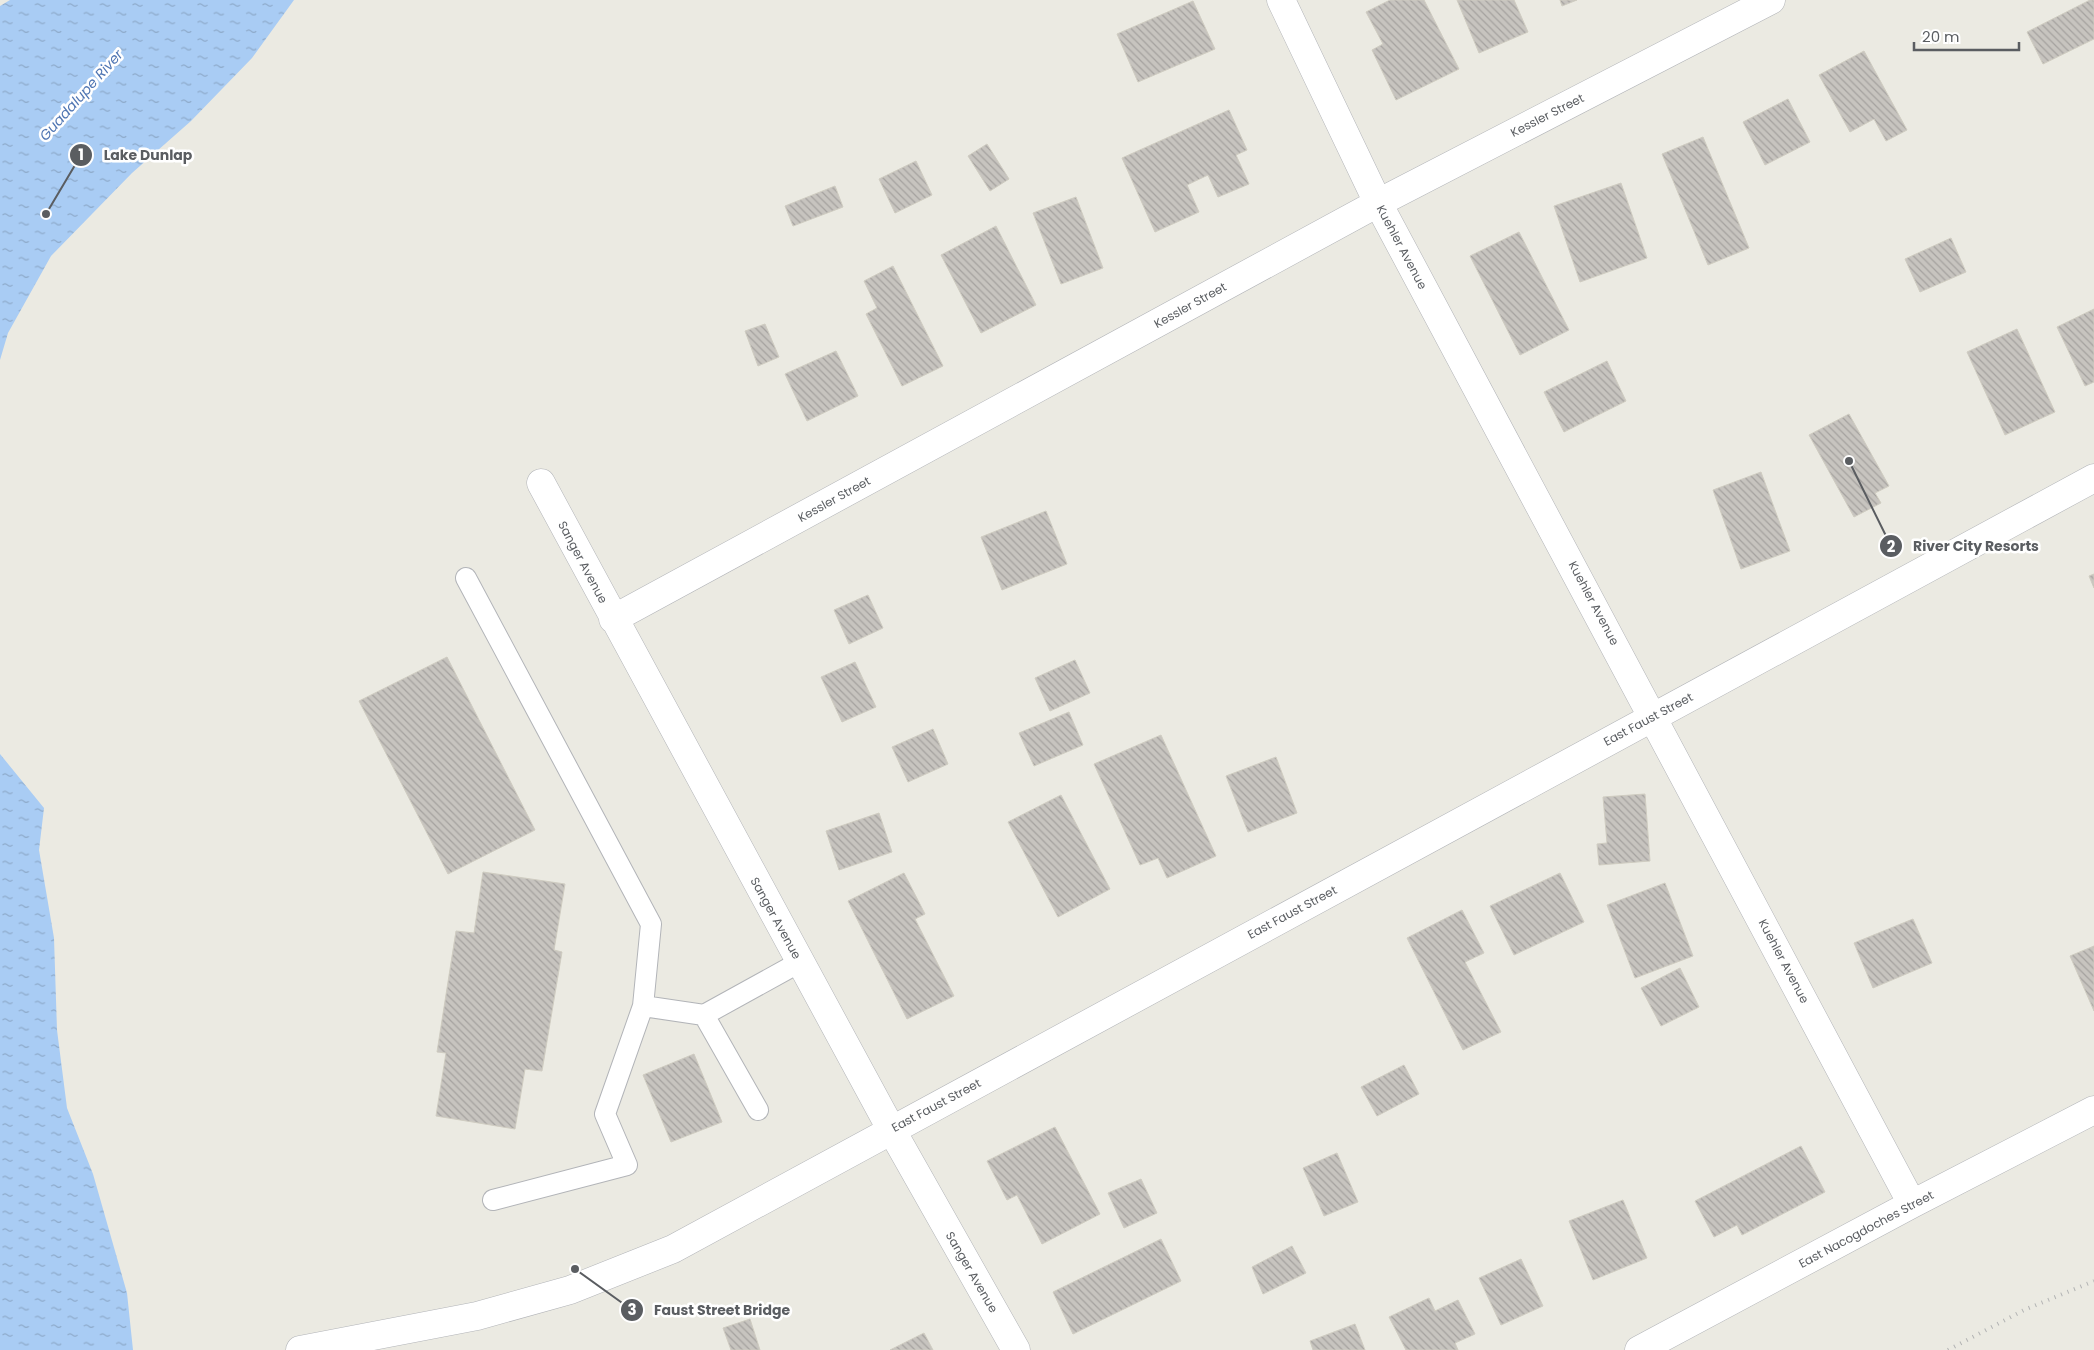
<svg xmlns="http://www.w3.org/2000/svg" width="2094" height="1350" font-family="Poppins,sans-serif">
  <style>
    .water { fill: url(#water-ripples) }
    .building { fill: url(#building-back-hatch); stroke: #cfccc1 }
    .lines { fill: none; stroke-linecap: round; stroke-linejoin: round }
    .lane-casing { stroke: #b2b4b8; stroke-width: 22 }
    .street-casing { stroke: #b2b4b8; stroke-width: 29 }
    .lane { stroke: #fff; stroke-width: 20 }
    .street { stroke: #fff; stroke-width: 28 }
    .rail { stroke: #b2b3b3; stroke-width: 4; stroke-dasharray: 1 6; stroke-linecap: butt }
    .labels { text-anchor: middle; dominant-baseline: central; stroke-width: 5; stroke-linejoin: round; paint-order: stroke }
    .street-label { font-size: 12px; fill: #5a5d61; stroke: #fff }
    .water-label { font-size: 14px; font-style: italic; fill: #5076b3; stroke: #fff }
    .leader { fill: none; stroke: #5a5d61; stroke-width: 2 }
    .callout-dot { fill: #5a5d61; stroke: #fff; stroke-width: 2 }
    .mark-label { font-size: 15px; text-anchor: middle; font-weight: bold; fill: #fff }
    .callout-label { font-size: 14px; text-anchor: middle; font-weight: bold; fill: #5a5d61; stroke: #fff; stroke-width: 5; stroke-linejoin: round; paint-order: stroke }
  </style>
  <defs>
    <pattern id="water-ripples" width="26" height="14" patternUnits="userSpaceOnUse" patternTransform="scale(1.25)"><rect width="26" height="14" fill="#a9ccf4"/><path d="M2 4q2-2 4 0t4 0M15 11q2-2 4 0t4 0" fill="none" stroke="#8da9c9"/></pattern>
    <pattern id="building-back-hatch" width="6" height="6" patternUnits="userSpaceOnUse" patternTransform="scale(1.25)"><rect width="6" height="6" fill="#c7c4bf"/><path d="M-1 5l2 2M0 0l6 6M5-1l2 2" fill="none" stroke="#a5a29f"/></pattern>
  </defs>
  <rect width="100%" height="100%" fill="#ebeae2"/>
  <path class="water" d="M 10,0 L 294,0 L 252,58 L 191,121 L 132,173 L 51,256 L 8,333 L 0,360 L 0,6 Z
    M 0,754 L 44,808 L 39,850 L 54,938 L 57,1030 L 67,1108 L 93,1174 L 127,1293 L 133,1350 L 0,1350 Z"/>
  <path class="building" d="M 1390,0 L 1424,0 L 1459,69 L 1396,100 L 1372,50 L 1383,44 L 1366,12 Z
    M 1457,0 L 1514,0 L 1528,32 L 1479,53 Z
    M 1560,0 L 1577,0 L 1562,6 Z
    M 2090,0 L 2094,0 L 2094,39 L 2043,64 L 2027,32 Z
    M 1193,1 L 1215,49 L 1138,82 L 1117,34 Z
    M 1864,51 L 1907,130 L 1886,141 L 1874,119 L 1850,132 L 1819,75 Z
    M 1788,99 L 1810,142 L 1765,165 L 1743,122 Z
    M 1229,110 L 1247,150 L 1236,155 L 1249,184 L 1218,197 L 1208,175 L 1187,185 L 1199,212 L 1155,232 L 1122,158 Z
    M 1703,137 L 1749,248 L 1708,265 L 1662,154 Z
    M 987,144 L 1009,179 L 990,191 L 968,156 Z
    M 916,161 L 932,195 L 895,213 L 879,179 Z
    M 1621,183 L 1647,258 L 1580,282 L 1554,206 Z
    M 835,186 L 843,207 L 793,226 L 785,206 Z
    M 1076,197 L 1103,268 L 1061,284 L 1033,213 Z
    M 996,226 L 1036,305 L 981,333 L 941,255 Z
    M 1519,232 L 1569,330 L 1520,355 L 1470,256 Z
    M 1951,238 L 1966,272 L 1920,292 L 1905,259 Z
    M 893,266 L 943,366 L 902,386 L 866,314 L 877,308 L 864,281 Z
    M 2094,309 L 2094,382 L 2085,386 L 2057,327 Z
    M 765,324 L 779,357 L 758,366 L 745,331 Z
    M 2017,329 L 2055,412 L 2005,435 L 1967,352 Z
    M 836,351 L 858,396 L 807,421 L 785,374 Z
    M 1607,361 L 1626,401 L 1564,432 L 1544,392 Z
    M 1849,414 L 1889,486 L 1875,493 L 1881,503 L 1854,517 L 1809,435 Z
    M 1761,472 L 1790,551 L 1741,569 L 1713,490 Z
    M 1046,511 L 1067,564 L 1002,590 L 981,537 Z
    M 2094,574 L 2094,588 L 2089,576 Z
    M 868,595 L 883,628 L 849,644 L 834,610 Z
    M 447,657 L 535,830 L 448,874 L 359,701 Z
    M 1075,660 L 1090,693 L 1050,711 L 1035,678 Z
    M 855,662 L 876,707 L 842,722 L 821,677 Z
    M 1069,712 L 1083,745 L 1034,766 L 1019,733 Z
    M 933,729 L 948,764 L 908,782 L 892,747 Z
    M 1161,735 L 1216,856 L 1167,878 L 1158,858 L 1140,865 L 1094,764 Z
    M 1276,757 L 1297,813 L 1248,832 L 1226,776 Z
    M 1645,794 L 1650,861 L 1599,865 L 1597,844 L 1607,843 L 1603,797 Z
    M 1061,795 L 1110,889 L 1058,917 L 1008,822 Z
    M 879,813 L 892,852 L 839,870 L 826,831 Z
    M 483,872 L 565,884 L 554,950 L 562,952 L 542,1071 L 525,1069 L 515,1129 L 436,1116 L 446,1053 L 437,1052 L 456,931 L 474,933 Z
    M 904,873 L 925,914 L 915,919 L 954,996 L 907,1019 L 848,901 Z
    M 1560,873 L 1584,922 L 1514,955 L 1490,906 Z
    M 1665,883 L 1693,956 L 1635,978 L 1607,905 Z
    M 1462,910 L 1484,953 L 1465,962 L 1501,1032 L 1463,1050 L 1407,938 Z
    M 1913,919 L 1932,963 L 1873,988 L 1854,943 Z
    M 2094,946 L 2094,1011 L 2070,956 Z
    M 1680,968 L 1699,1007 L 1661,1026 L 1641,988 Z
    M 694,1054 L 722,1122 L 671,1142 L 643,1075 Z
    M 1404,1065 L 1419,1094 L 1377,1116 L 1361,1087 Z
    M 1055,1127 L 1100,1214 L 1042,1244 L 1017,1195 L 1007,1200 L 987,1161 Z
    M 1801,1146 L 1825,1192 L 1742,1235 L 1737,1225 L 1714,1237 L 1695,1201 Z
    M 1337,1153 L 1358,1202 L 1324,1216 L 1303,1168 Z
    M 1141,1179 L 1157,1213 L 1124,1228 L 1108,1193 Z
    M 1623,1200 L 1647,1258 L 1593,1280 L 1569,1221 Z
    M 1161,1239 L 1181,1281 L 1073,1334 L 1053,1292 Z
    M 1292,1246 L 1306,1273 L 1263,1294 L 1252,1267 Z
    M 1521,1259 L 1543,1306 L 1501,1325 L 1479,1278 Z
    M 1429,1298 L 1435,1311 L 1458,1300 L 1475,1334 L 1455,1343 L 1458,1350 L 1406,1350 L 1389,1317 Z
    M 750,1319 L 760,1350 L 731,1350 L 723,1328 Z
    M 1355,1324 L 1365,1350 L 1313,1350 L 1310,1341 Z
    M 924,1333 L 933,1350 L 890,1350 Z"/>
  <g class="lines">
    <g class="lane-casing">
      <path id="lane" d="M 466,578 L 651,924 L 643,1006
        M 704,1015 L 758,1110
        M 493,1200 L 627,1165 L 605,1114 L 643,1006 L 704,1015 L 800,962"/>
    </g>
    <g class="street-casing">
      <path id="street" d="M 1281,0 L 1378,203 L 1912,1204
        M 541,483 L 891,1129 L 1016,1350
        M 613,619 L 1378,203 L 1771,0
        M 300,1350 L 477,1316 L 570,1290 L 673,1249 L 2094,478
        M 1639,1350 L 1912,1204 L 2094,1110"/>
    </g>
    <use href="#lane" class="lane"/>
    <use href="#street" class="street"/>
    <path class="rail" d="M 1948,1350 L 2024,1310 L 2094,1281"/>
  </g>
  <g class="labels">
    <g class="street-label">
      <text transform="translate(1547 115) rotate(-27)">Kessler Street</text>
      <text transform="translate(1402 247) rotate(62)">Kuehler Avenue</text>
      <text transform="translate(1190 305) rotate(-29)">Kessler Street</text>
      <text transform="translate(834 499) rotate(-29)">Kessler Street</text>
      <text transform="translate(583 562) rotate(62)">Sanger Avenue</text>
      <text transform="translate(1594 603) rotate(62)">Kuehler Avenue</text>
      <text transform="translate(1648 719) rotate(-28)">East Faust Street</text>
      <text transform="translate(1292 912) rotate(-28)">East Faust Street</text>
      <text transform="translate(776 918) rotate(61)">Sanger Avenue</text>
      <text transform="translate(1784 961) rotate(62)">Kuehler Avenue</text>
      <text transform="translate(936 1105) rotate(-28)">East Faust Street</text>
      <text transform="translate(1866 1229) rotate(-28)">East Nacogdoches Street</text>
      <text transform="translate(972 1272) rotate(60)">Sanger Avenue</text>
    </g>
    <g class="water-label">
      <text transform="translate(81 95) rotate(-48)">Guadalupe River</text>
    </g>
  </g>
  <path class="leader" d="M46 214L81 155M1849 461L1891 546M575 1269L632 1310"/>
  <g class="callout-dot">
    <circle cx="46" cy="214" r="5"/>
    <circle cx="1849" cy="461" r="5"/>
    <circle cx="575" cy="1269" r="5"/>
    <circle cx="81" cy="155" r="12"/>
    <circle cx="1891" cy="546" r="12"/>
    <circle cx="632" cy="1310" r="12"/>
  </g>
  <g class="mark-label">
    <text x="81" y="160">1</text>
    <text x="1891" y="552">2</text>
    <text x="632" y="1315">3</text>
  </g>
  <g class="callout-label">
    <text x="148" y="160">Lake Dunlap</text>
    <text x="1976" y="551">River City Resorts</text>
    <text x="722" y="1315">Faust Street Bridge</text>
  </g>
  <path d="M1914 42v8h105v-8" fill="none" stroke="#5a5d61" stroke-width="2.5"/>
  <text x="1922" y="42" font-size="15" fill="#5a5d61" stroke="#ffffff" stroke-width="4" paint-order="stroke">20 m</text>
</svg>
